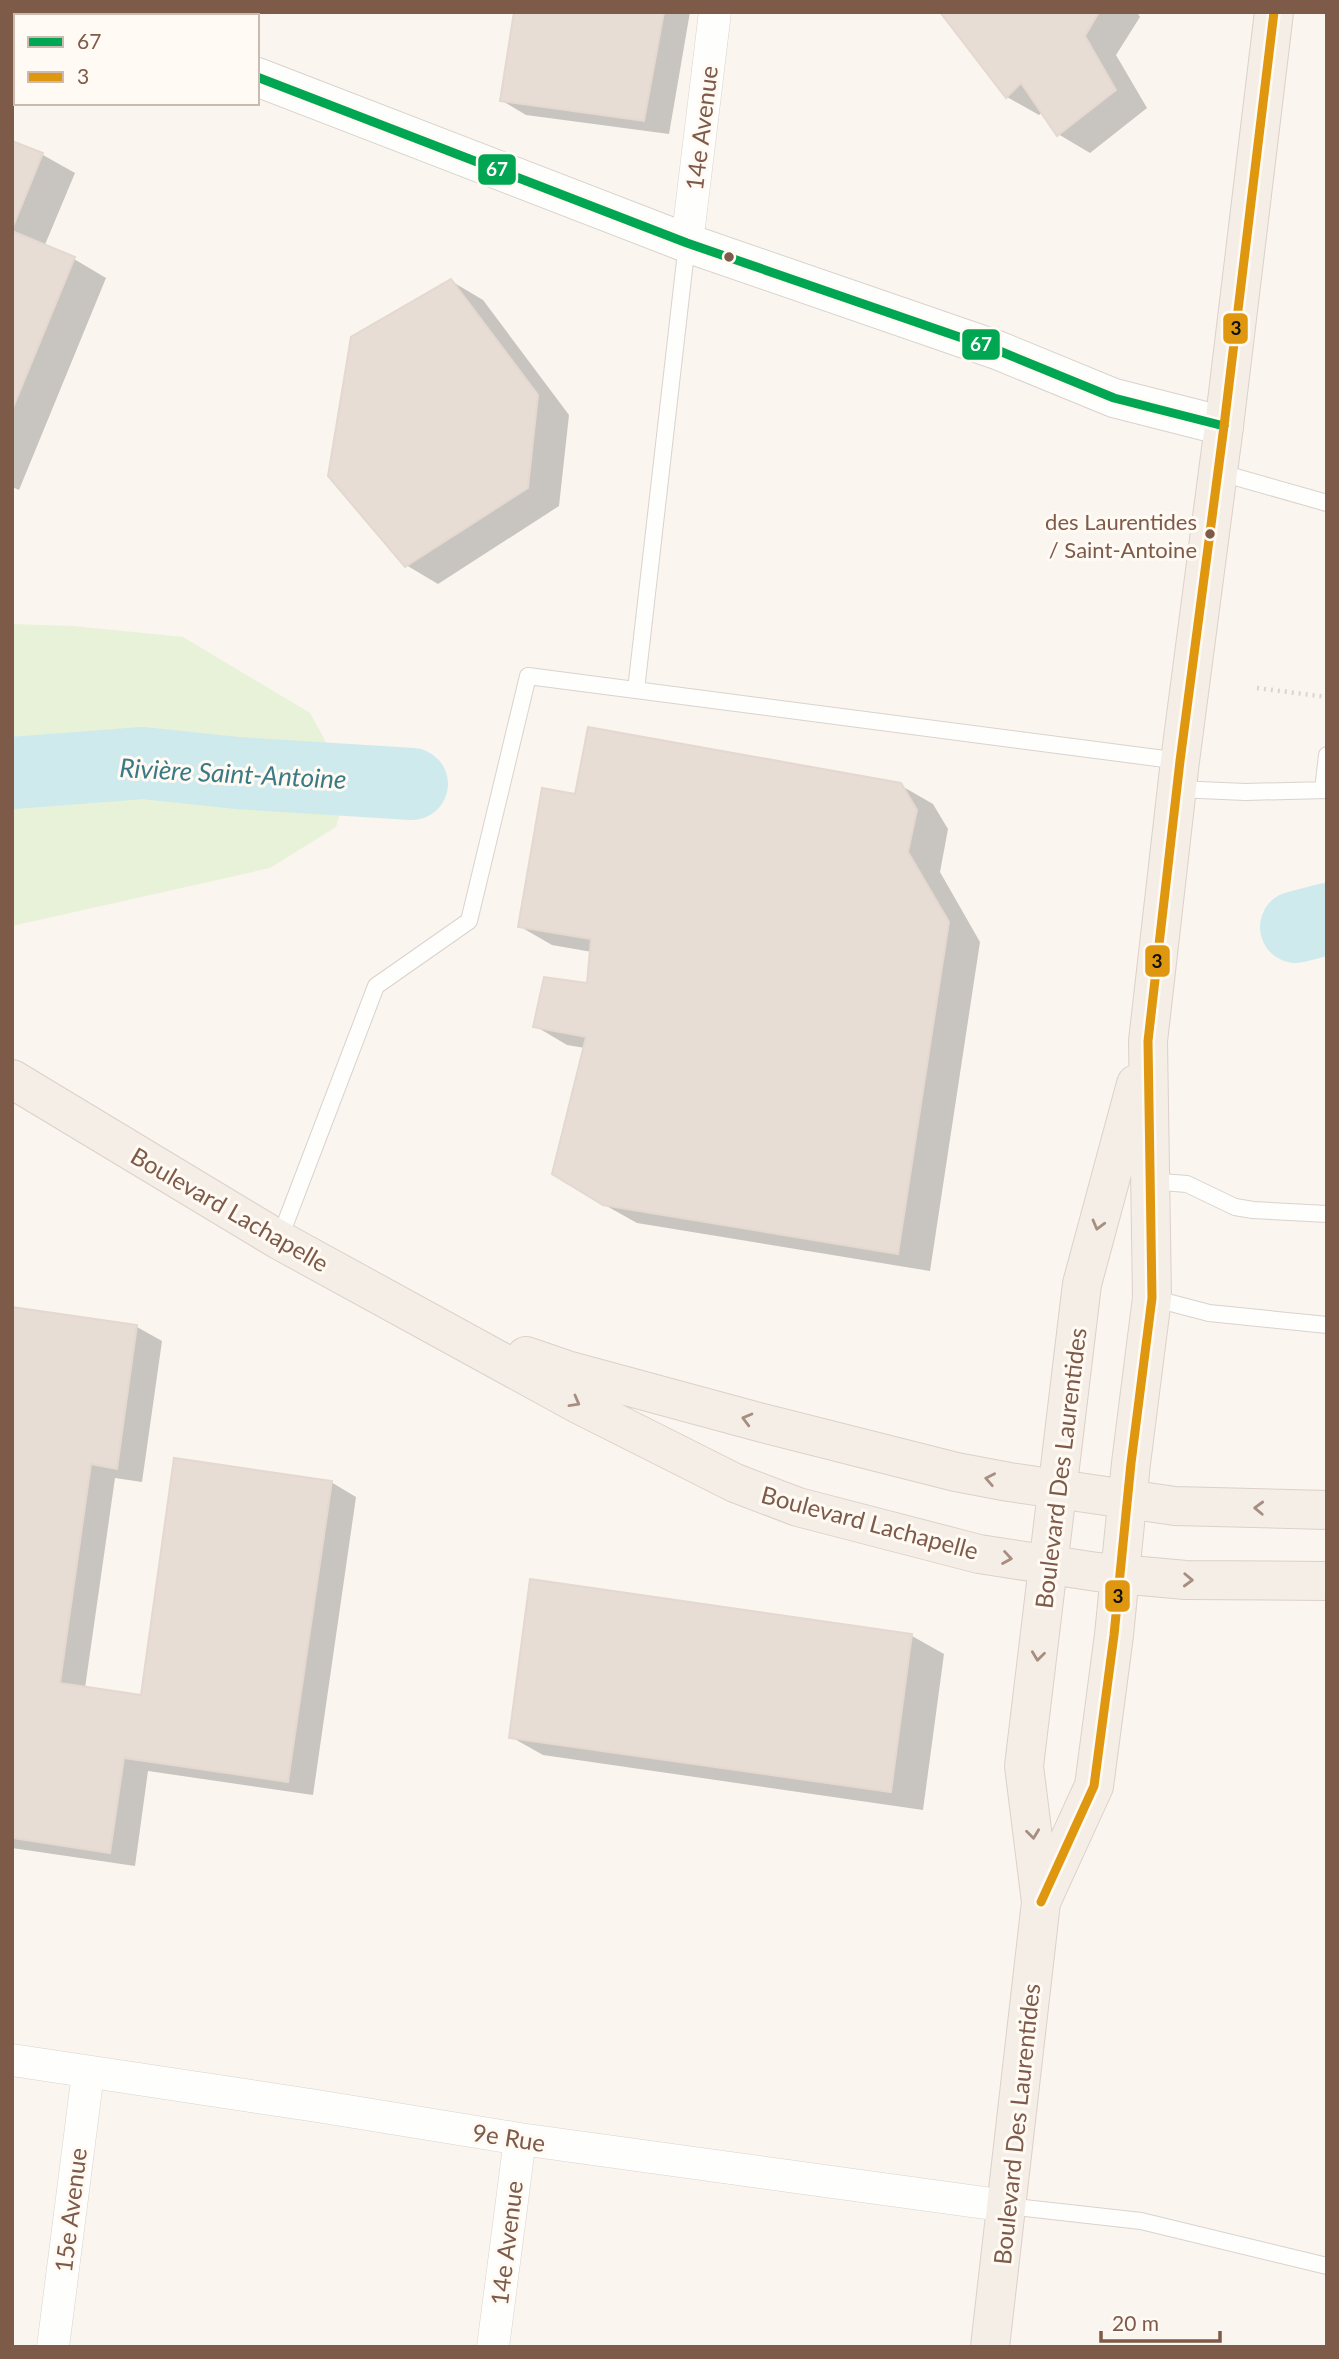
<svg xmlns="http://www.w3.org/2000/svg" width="1339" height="2359" font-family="Lato,sans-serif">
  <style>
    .green { fill: #e7f2d8 }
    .shadow { fill: #0003 }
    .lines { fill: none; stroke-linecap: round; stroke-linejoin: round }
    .river { stroke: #ceeaed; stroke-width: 72 }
    .building { fill: #e7ddd5; stroke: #e4d8d0; stroke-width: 2 }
    .service-casing { stroke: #dad2cd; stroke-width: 18 }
    .minor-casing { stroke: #dad2cd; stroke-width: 33 }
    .tertiary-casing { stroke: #dad2cd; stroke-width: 40 }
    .primary-casing { stroke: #dcd0ca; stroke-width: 40 }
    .path { stroke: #ddd4ce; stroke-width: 4.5; stroke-dasharray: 2 5; stroke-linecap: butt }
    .service { stroke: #fefefd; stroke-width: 16 }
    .minor { stroke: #fefefd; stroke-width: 32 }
    .tertiary { stroke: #fefefd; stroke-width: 38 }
    .primary { stroke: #f4eee6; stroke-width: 38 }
    .bus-1-casing { stroke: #fffaf3; stroke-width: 14 }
    .bus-2-casing { stroke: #fffaf3; stroke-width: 14 }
    .bus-1 { stroke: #00a651; stroke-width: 9 }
    .bus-2 { stroke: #df970f; stroke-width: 9 }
    .oneway { stroke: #a78e80 }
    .bus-dot { fill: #7e5a49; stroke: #fffaf3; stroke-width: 2.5 }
    .labels { text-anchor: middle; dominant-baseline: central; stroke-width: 6; stroke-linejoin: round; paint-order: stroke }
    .bus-label { font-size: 22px; fill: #7e5a49; stroke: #fffaf3; text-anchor: end }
    .street-label { font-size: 24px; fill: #7e5a49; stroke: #fffaf3 }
    .water-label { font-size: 26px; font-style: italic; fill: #3a7a84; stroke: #fffaf3 }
    .line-badge { stroke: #fffaf3; stroke-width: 2.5 }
    .badge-label { font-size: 19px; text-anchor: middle; font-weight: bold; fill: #fff }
    .pale-badge-label { font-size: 19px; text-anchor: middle; font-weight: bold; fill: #111 }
  </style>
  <rect width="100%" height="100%" fill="#faf5ef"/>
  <path class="green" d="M 12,624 L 73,626 L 183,637 L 310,713 L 349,784 L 336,827 L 270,868 L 12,926 Z"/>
  <path class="shadow" d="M 516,12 L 690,12 L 669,134 L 526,115 L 501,100 Z
    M 942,12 L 1137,12 L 1140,17 L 1116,55 L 1147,108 L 1090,153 L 1058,134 L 1043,112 L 1039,115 L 1007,97 Z
    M 12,142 L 43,155 L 75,173 L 44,247 L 74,259 L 106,278 L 19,490 L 12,487 Z
    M 451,281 L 483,300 L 569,415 L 559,506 L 438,584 L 406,565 Z
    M 900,785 L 933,804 L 948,829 L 940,872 L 980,942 L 930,1271 L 637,1223 L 603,1204 L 585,1048 L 567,1045 L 535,1026 L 589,985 L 592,952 L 552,945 L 519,926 L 576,796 Z
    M 12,1308 L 137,1327 L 162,1341 L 142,1482 L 115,1478 L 85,1688 L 142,1697 L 331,1482 L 356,1497 L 313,1795 L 148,1771 L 135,1866 L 12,1848 Z
    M 912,1636 L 944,1654 L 923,1810 L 543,1755 L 511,1737 Z"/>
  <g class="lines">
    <path class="river" d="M 12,773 L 143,763 L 237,773 L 412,784
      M 1296,927 L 1327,919"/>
  </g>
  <path class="building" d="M 514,12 L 664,12 L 644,121 L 500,101 Z
    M 940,12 L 1099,12 L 1085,36 L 1116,90 L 1057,136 L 1021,83 L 1006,98 Z
    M 12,141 L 43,153 L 12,229 Z
    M 12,231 L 75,257 L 12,410 Z
    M 451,279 L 538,395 L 528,488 L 405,567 L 328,476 L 351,337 Z
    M 588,727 L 901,783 L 917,810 L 908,852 L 949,922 L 898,1254 L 603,1205 L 552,1174 L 586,1037 L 533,1027 L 544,977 L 587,983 L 591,939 L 518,927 L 542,788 L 575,794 Z
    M 12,1307 L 137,1325 L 117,1469 L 91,1464 L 60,1683 L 141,1695 L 174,1458 L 332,1481 L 288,1782 L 124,1758 L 110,1853 L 12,1838 Z
    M 530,1579 L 912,1634 L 891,1792 L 509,1738 Z"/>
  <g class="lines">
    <g class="service-casing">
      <path id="service" d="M 1218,472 L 1327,503
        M 636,690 L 687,243
        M 1177,789 L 1245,792 L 1327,790
        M 1323,790 L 1327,755
        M 1149,1181 L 1187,1184 L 1235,1207 L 1253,1210 L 1327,1214
        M 279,1240 L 376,986 L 469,921 L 528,676 L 1180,761
        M 1152,1298 L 1209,1313 L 1327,1325
        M 1007,2206 L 1141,2221 L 1327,2266"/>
    </g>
    <g class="minor-casing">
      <path id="minor" d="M 687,243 L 715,12
        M 12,2060 L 317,2106 L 520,2139 L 1007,2206
        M 53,2347 L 88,2073
        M 493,2347 L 520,2139"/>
    </g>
    <g class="tertiary-casing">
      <path id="tertiary" d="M 93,12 L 102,16
        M 257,77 L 687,243 L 997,350 L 1114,398 L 1224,426"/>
    </g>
    <g class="primary-casing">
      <path id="primary" d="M 12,1079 L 279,1240 L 580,1405 L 735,1483 L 798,1507 L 979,1554 L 1097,1572 L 1186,1580 L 1327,1581
        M 526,1356 L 567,1370 L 755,1421 L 956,1472 L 1009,1482 L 1175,1506 L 1327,1510
        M 1041,1902 L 1094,1786 L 1114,1635 L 1131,1463 L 1152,1298 L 1148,1041 L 1180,761 L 1224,426 L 1274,12
        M 990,2347 L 1041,1902 L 1024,1766 L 1082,1284 L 1136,1084"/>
    </g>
    <path class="path" d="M 1257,688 L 1327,697"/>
    <use href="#service" class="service"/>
    <use href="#minor" class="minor"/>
    <use href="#tertiary" class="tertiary"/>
    <use href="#primary" class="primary"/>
    <g class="bus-1-casing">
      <path id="bus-1" d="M 257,77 L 687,243 L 997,350 L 1114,398 L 1224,426"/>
    </g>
    <g class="bus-2-casing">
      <path id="bus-2" d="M 1041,1902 L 1094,1786 L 1114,1635 L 1131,1463 L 1152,1298 L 1148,1041 L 1180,761 L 1224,426 L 1274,12"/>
    </g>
    <use href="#bus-1" class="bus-1"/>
    <use href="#bus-2" class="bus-2"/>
  </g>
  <defs><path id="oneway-chevron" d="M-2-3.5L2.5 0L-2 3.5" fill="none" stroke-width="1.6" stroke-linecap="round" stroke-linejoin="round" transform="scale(1.75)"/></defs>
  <g class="oneway">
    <use href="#oneway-chevron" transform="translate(1098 1225) rotate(105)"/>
    <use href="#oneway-chevron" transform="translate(575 1402) rotate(29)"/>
    <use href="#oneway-chevron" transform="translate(747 1419) rotate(-165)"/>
    <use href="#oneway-chevron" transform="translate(990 1479) rotate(-169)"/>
    <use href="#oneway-chevron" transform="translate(1259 1508) rotate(-178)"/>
    <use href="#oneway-chevron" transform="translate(1007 1558) rotate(9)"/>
    <use href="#oneway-chevron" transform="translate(1188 1580) rotate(2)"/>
    <use href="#oneway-chevron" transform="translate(1038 1656) rotate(97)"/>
    <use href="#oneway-chevron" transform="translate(1033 1834) rotate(83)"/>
  </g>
  <g class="bus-dot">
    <circle cx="729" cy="257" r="6"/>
    <circle cx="1210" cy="534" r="6"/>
  </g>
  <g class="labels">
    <g class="bus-label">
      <text x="1197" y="521">des Laurentides<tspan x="1197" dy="28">/ Saint-Antoine</tspan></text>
    </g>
    <g class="street-label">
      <text transform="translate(701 128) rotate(-83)">14e Avenue</text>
      <text transform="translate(230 1209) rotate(30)">Boulevard Lachapelle</text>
      <text transform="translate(1060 1468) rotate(-83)">Boulevard Des Laurentides</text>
      <text transform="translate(870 1522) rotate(15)">Boulevard Lachapelle</text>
      <text transform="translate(1016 2124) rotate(-84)">Boulevard Des Laurentides</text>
      <text transform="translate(509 2137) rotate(9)">9e Rue</text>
      <text transform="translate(70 2210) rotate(-83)">15e Avenue</text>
      <text transform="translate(506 2243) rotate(-83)">14e Avenue</text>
    </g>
    <g class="water-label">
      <text transform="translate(233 773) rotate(3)">Rivière Saint-Antoine</text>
    </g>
  </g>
  <g class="line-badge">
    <rect x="477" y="153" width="40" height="33" rx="7" fill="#00a651"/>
    <rect x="1222" y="312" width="27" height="33" rx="7" fill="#df970f"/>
    <rect x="961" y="328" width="40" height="33" rx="7" fill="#00a651"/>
    <rect x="1144" y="944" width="27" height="34" rx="7" fill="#df970f"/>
    <rect x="1104" y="1579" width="27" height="34" rx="7" fill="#df970f"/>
  </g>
  <g class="badge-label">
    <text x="497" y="176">67</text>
    <text x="981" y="351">67</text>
  </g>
  <g class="pale-badge-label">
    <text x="1236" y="335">3</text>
    <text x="1157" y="968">3</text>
    <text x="1118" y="1603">3</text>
  </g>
  <rect width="1339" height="2359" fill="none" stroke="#7e5a49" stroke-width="28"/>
  <rect x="14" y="14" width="245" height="91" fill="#fffaf3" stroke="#cbbaaf" stroke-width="2"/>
  <rect x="28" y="37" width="35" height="10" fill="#00a651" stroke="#cbbaaf" stroke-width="2"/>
  <text x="77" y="49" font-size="21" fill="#7e5a49">67</text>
  <rect x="28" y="72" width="35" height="10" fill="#df970f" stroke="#cbbaaf" stroke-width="2"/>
  <text x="77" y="84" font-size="21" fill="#7e5a49">3</text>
  <path d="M1101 2331v10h119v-10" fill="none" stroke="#7e5a49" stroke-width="3.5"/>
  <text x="1112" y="2331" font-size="21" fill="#7e5a49" stroke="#fffaf3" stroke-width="5" paint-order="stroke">20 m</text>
</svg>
